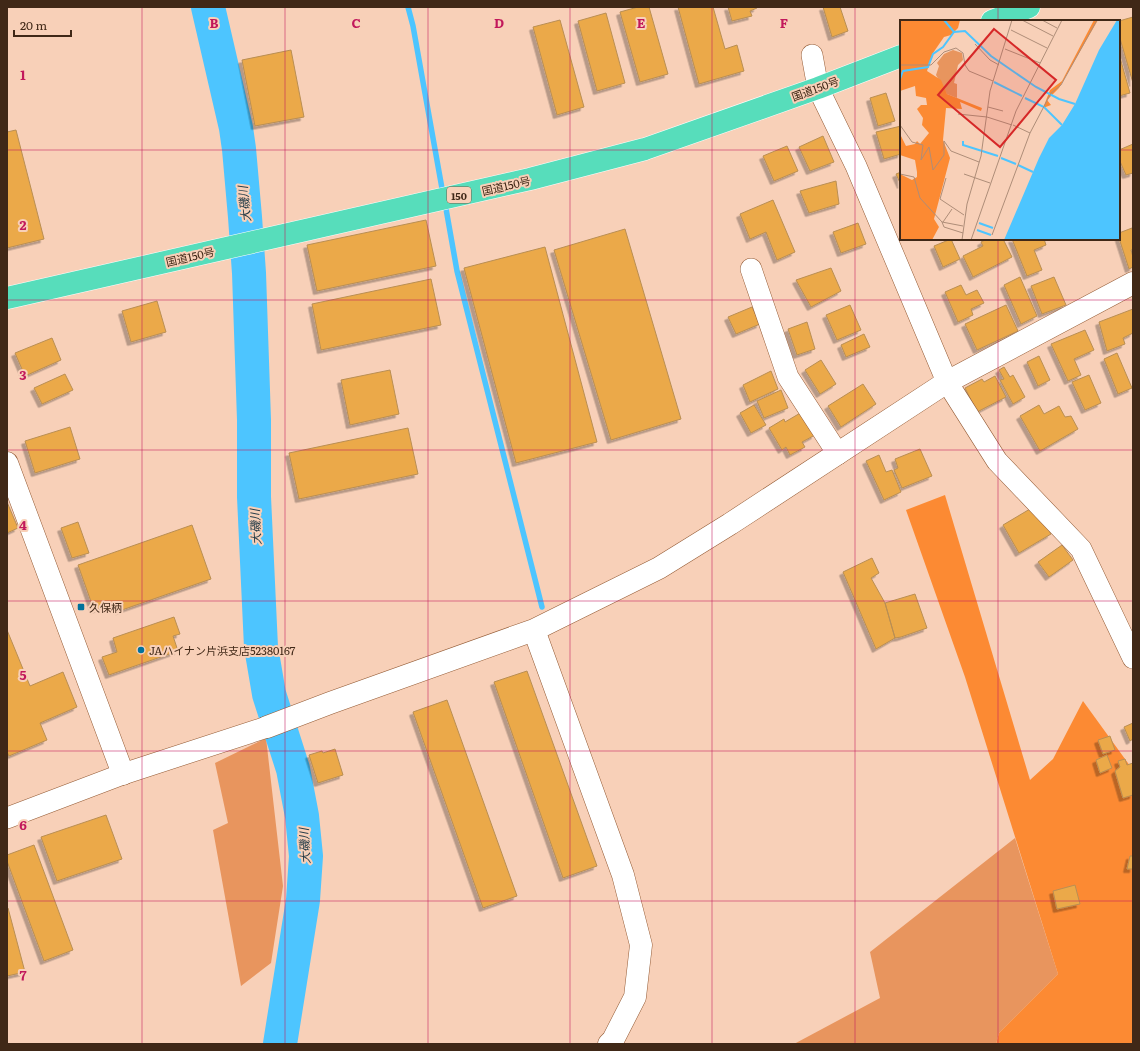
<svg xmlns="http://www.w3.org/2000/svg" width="1140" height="1051" font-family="Literata,'Noto Sans JP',serif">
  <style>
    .green { fill: #e8955e }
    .forest { fill: #fc8a33 }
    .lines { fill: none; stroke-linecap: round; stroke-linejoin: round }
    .stream { stroke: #4dc5ff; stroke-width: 5.5 }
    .river { stroke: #4dc5ff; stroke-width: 34 }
    .building { fill: #eba94a; stroke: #b98e53; filter: url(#shadow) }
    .street-casing { stroke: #945b35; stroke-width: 22 }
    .secondary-casing { stroke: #945b35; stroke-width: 23 }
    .highway-casing { stroke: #fff; stroke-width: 23 }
    .street { stroke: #fff; stroke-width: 21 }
    .secondary { stroke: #fff; stroke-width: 22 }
    .highway { stroke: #57ddbb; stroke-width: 22 }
    .grid { fill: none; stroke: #c2185b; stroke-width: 1; stroke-opacity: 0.55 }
    .poi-dot { fill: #00729c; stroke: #f8d0b8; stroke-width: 1.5 }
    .labels { text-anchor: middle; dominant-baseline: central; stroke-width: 4; stroke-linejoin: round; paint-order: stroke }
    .shield { fill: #f8d0b8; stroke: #775a47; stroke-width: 1 }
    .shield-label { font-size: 10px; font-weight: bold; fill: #402817 }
    .street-label { font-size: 11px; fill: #402817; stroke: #f8d0b8 }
    .poi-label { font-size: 11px; fill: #402817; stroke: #f8d0b8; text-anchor: start }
    .water-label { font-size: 12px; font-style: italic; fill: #1f3845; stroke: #f8d0b8 }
    .inset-river { fill: none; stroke: #4dc5ff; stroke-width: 2 }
    .inset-road { fill: none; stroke: #ae8d78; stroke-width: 1 }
    .view { fill: #d62828; fill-opacity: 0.15; stroke: #d62828; stroke-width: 2 }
    .inset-edge { fill: none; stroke: #402817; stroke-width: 2 }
    .grid-label { font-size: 13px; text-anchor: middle; font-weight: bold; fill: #c2185b; stroke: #f8d0b8; stroke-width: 4; stroke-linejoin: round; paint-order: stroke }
  </style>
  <defs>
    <filter id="shadow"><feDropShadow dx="-3.5" dy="3.5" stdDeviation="0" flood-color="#0004"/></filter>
  </defs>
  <rect width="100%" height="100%" fill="#f8d0b8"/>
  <path class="green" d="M 266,738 L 283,886 L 271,963 L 241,986 L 213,830 L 228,823 L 215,763 Z
    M 1015,838 L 1058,974 L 999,1033 L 996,1044 L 794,1044 L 880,998 L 870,952 Z"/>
  <path class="forest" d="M 945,495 L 1030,780 L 1053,759 L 1083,701 L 1133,770 L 1133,1044 L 996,1044 L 999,1033 L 1058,974 L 965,677 L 906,510 Z"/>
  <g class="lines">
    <path class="stream" d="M 408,7 L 413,26 L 443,194
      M 445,203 L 457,271 L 542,607"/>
    <path class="river" d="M 208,7 L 236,128 L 239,149 L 245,217 L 249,273 L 254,420 L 254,497 L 261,647 L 269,694 L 293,769 L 302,816 L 306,856 L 303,900 L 280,1044"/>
  </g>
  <path class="building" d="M 638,7 L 649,7 L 668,74 L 640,82 L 620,12 Z
    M 678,7 L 713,7 L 725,49 L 737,45 L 744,71 L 699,84 Z
    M 728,7 L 757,7 L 757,8 L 750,11 L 752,16 L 732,21 Z
    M 823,7 L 840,7 L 848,31 L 832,37 Z
    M 606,13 L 625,83 L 597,91 L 578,21 Z
    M 1133,17 L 1133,83 L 1119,35 L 1119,21 Z
    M 560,20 L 584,107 L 557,115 L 533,27 Z
    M 291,50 L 304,117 L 255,126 L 242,60 Z
    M 1119,54 L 1130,93 L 1119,96 Z
    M 886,93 L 895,121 L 878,126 L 870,98 Z
    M 901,126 L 901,154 L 884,159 L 876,132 Z
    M 16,130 L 44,239 L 7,248 L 7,132 Z
    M 823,136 L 834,162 L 810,171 L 799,147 Z
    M 1133,144 L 1133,173 L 1126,175 L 1119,159 L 1119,150 Z
    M 787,146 L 798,171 L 774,181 L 763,156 Z
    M 901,172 L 901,185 L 896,174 Z
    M 836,181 L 839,204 L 809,213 L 800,191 Z
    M 773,200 L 795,252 L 777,260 L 766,232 L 750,239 L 740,214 Z
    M 426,220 L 436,266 L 317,291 L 307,245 Z
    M 858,223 L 866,244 L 841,253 L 833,232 Z
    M 1132,228 L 1133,232 L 1133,250 L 1131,250 L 1133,257 L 1133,267 L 1129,269 L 1119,238 L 1119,233 Z
    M 625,229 L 681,419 L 611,440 L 554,250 Z
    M 951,239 L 960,259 L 943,267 L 934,246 Z
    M 987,239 L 1003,239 L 1012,257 L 973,277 L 963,256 L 983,246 L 981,242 Z
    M 1012,239 L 1044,239 L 1046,245 L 1034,250 L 1042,270 L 1027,276 Z
    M 545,247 L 597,442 L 516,463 L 464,268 Z
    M 831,268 L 841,291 L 811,307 L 796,280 Z
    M 1020,277 L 1037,316 L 1021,324 L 1004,285 Z
    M 1054,277 L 1066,305 L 1042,314 L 1031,286 Z
    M 431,279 L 441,325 L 321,350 L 312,304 Z
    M 961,285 L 966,295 L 977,290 L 984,303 L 971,309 L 973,315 L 958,322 L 945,292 Z
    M 157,301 L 166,332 L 131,342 L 122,311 Z
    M 850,305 L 861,330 L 837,340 L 826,315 Z
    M 1006,305 L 1018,331 L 977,350 L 965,324 Z
    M 752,307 L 760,324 L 736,334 L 728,317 Z
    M 1133,309 L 1133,333 L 1123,338 L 1125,344 L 1107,351 L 1099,322 Z
    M 807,322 L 815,349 L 797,355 L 788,329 Z
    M 1085,330 L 1094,350 L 1074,359 L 1081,375 L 1068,381 L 1051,344 Z
    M 864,334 L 870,347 L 846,357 L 841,345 Z
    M 52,338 L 61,360 L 25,376 L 15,353 Z
    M 1117,353 L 1132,388 L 1118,394 L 1104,359 Z
    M 1039,356 L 1050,380 L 1038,386 L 1027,362 Z
    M 821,360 L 836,384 L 820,394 L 805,370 Z
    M 1004,367 L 1010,377 L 1013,375 L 1025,397 L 1013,404 L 1000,380 L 1004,379 L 999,370 Z
    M 390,370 L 399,414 L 350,425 L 341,380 Z
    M 771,371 L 778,389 L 750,402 L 743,385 Z
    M 65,374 L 73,390 L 42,404 L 34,388 Z
    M 1089,375 L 1101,403 L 1085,410 L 1072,382 Z
    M 995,376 L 1006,397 L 977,412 L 965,388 L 982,379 L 984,382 Z
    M 863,384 L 876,404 L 841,427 L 828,406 Z
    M 781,390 L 788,408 L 764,418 L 757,401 Z
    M 754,405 L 766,425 L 751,433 L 740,413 Z
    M 1039,405 L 1044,414 L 1059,406 L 1065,417 L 1071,416 L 1078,429 L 1040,451 L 1020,416 Z
    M 802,412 L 815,435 L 802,442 L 805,447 L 790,455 L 786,447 L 782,450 L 769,428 L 784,419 L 785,422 Z
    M 70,427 L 80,459 L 35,473 L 25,441 Z
    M 408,428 L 418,474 L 299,499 L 289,453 Z
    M 920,449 L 932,476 L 902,488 L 894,470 L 898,468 L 895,459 Z
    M 879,455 L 886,472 L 892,470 L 901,492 L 884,500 L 866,461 Z
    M 7,502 L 18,528 L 7,533 Z
    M 1035,506 L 1051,534 L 1019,553 L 1003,525 Z
    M 78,522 L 89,553 L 72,558 L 61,528 Z
    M 192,525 L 211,579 L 119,611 L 116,602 L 94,610 L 78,565 Z
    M 1062,545 L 1073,560 L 1049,577 L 1038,562 Z
    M 872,558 L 879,573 L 871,578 L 885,603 L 895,638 L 876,649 L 843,572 Z
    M 915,594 L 927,628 L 901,637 L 895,638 L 885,603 Z
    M 174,617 L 180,634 L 173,636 L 178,651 L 109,675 L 102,657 L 117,652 L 113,638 Z
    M 7,630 L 30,686 L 63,672 L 77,707 L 40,723 L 47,740 L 9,756 L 7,752 Z
    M 527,671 L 597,866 L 563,878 L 494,682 Z
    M 447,700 L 517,896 L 483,908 L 413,712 Z
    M 1133,723 L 1133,739 L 1130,741 L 1124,727 Z
    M 1110,736 L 1115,750 L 1103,754 L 1098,740 Z
    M 335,749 L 343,775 L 318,783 L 309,755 L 322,751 L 323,753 Z
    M 1107,755 L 1112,768 L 1100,773 L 1096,760 Z
    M 1125,759 L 1127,765 L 1133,763 L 1133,795 L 1123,798 L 1115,771 L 1120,767 L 1118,761 Z
    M 106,815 L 122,859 L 57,881 L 41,837 Z
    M 34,845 L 73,950 L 44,961 L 7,861 L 7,855 Z
    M 1130,856 L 1133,856 L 1133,869 L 1127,869 Z
    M 1075,885 L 1080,904 L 1057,909 L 1053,891 Z
    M 8,908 L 25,972 L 7,976 L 7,909 Z"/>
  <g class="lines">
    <g class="street-casing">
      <path id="street" d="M 812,55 L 818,88 L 856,166 L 947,382 L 997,461 L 1081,549 L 1133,658
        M 751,269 L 788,377 L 838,454
        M 7,818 L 123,774 L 267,727"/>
    </g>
    <g class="secondary-casing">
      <path id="secondary" d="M 7,463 L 123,774
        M 534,630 L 623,875 L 641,945 L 635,997 L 613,1040 L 609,1044
        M 267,727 L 330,703 L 534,630 L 659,568 L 730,524 L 947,382 L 1133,283"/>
    </g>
    <g class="highway-casing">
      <path id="highway" d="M 992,21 L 1029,7
        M 7,298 L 530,179 L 645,149 L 818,88 L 901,56"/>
    </g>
    <use href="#street" class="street"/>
    <use href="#secondary" class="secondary"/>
    <use href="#highway" class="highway"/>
  </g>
  <path class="grid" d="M 142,7 L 142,1044M 285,7 L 285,1044M 428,7 L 428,1044M 570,7 L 570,1044M 712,7 L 712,1044M 855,7 L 855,1044M 998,7 L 998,21M 7,150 L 901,150M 1119,150 L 1133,150M 998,239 L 998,1044M 7,300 L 1133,300M 7,450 L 1133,450M 7,601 L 1133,601M 7,751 L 1133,751M 7,901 L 1133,901"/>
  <g class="poi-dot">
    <rect x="77" y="603" width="8" height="8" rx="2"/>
    <circle cx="141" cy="650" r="4"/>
  </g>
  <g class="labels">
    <rect class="shield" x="447" y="187" width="24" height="16" rx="3"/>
    <g class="shield-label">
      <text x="459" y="195">150</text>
    </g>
    <g class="street-label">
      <text transform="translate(815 88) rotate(-20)">国道150号</text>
      <text transform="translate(506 185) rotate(-13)">国道150号</text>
      <text transform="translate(190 256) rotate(-13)">国道150号</text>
    </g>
    <g class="poi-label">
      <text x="89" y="607">久保柄</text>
      <text x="149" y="650">JAハイナン片浜支店52380167</text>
    </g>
    <g class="water-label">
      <text transform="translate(244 204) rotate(-96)">大磯川</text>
      <text transform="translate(255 527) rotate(-93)">大磯川</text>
      <text transform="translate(304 846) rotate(-93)">大磯川</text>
    </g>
  </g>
  <g transform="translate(900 20)">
    <rect width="220" height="220" fill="#f8d0b8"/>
    <path d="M 53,30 L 62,33 L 63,40 L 58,45 L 54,63 L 57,64 L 57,78 L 47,74 L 36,55 L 39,46 L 37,43 L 44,34 Z" fill="#e8955e"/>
    <path d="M 0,0 L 60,0 L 58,8 L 51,15 L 44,17 L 33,33 L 27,51 L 41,60 L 47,74 L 82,88 L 81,91 L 60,82 L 62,89 L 46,88 L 43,120 L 50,138 L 34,199 L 39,207 L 32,220 L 0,220 L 0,154 L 12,160 L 17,157 L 17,152 L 15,140 L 0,135 L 0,114 L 6,126 L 15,124 L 17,121 L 20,124 L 29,113 L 22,105 L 23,98 L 17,89 L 21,85 L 27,85 L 26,78 L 16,76 L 15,66 L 0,71 ZM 194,0 L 198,0 L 159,68 L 147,80 L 151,85 L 143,88 L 150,70 L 162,61 Z" fill="#fc8a33"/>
    <path d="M 217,0 L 220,0 L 220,220 L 104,220 L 139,138 L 149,118 L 162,105 L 175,84 L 199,30 Z" fill="#4dc5ff"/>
    <path class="inset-river" d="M 44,0 L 54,12M 0,59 L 3,51 L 28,47 L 33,34 L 43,27 L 54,12 L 65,11 L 91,36 L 136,67 L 159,79 L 175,84M 94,62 L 122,76M 125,78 L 144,87 L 162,105M 63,121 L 63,125 L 98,136M 101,138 L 116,144M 118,145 L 133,152M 79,203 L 93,208M 77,210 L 91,215"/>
    <path class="inset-road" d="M 122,0 L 153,16M 142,0 L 157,8M 111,10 L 147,28M 75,24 L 90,40 L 99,45M 105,29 L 140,43M 0,45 L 31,45 L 44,32 L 56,28 L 63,33 L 65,45 L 69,51 L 93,61M 88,87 L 103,91M 58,94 L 87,97 L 112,105M 0,105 L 12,122 L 23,125 L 21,140 L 29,127 L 33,150 L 44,135 L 44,121 L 51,131 L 79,142M 113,105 L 130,113 L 151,73 L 161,65 L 197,0M 0,154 L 14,157 L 20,178 L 42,202 L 63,206M 64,154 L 90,163M 46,158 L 40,179 L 64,195M 42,202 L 44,207 L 63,213M 43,202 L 52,189M 92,215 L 130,113M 62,220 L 67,184 L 81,136 L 90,71 L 112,0M 71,220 L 116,91 L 162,0"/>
    <path class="view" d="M 94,9 L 156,60 L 100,127 L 38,75 Z"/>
    <rect width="220" height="220" class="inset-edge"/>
  </g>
  <g class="grid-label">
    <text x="214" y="28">B</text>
    <text x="356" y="28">C</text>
    <text x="499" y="28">D</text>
    <text x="641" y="28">E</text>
    <text x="784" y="28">F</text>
    <text x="23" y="80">1</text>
    <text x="23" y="230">2</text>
    <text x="23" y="380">3</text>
    <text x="23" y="530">4</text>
    <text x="23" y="680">5</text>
    <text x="23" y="830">6</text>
    <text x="23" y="980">7</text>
  </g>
  <rect width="1140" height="1051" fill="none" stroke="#402817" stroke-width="16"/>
  <path d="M14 30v6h57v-6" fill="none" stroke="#402817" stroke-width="2"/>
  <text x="20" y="30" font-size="12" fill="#402817" stroke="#f8d0b8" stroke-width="3" paint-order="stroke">20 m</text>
</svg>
